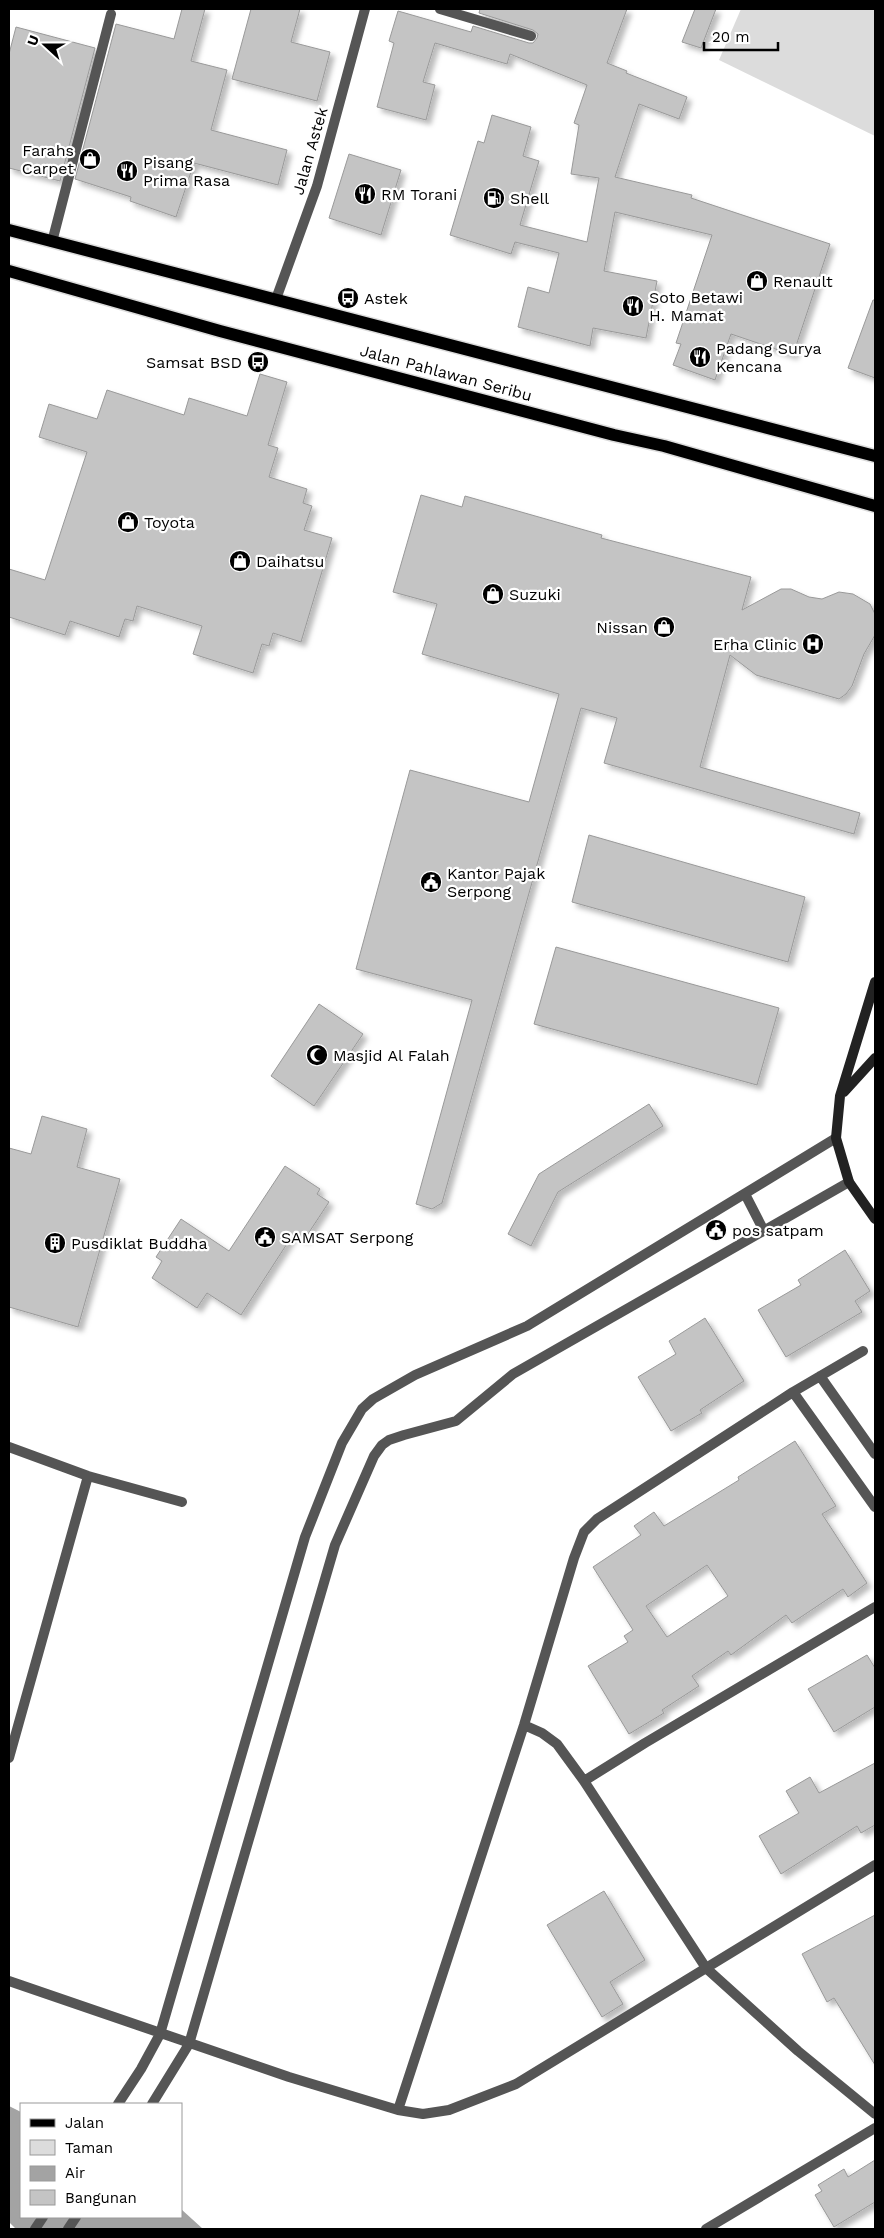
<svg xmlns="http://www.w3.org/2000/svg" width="884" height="2238" font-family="'Work Sans',sans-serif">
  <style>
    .green { fill: #dcdcdc }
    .water { fill: #a3a3a3 }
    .building { fill: #c4c4c4; stroke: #999; fill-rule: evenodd; filter: url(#shadow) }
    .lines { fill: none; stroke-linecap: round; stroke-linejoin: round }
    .primary-casing { stroke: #dbdbdb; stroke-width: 15 }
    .street { stroke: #555; stroke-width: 10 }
    .secondary { stroke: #222; stroke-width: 10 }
    .primary { stroke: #000; stroke-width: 12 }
    .labels { text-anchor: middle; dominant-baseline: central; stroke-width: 4.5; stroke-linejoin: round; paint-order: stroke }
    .poi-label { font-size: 16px; fill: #000; stroke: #fff; text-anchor: start }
    .street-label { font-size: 16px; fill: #000; stroke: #fff }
  </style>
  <defs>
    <filter id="shadow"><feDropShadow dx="4.5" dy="4.5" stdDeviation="2.5" flood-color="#0004"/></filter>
  </defs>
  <rect width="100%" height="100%" fill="#fff"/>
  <path class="green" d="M 741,9 L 875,9 L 875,136 L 719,60 Z"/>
  <path class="water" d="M 9,2106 L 21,2112 L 21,2217 L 181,2217 L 181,2209 L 203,2229 L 16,2229 L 9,2222 Z"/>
  <path class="building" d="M 182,9 L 205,9 L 191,61 L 227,70 L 211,130 L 287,150 L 278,185 L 194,163 L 176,217 L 130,201 L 131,197 L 75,179 L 116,24 L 174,39 Z
    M 251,9 L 300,9 L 291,42 L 330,52 L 317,101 L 232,79 Z
    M 480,9 L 627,9 L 607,63 L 627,71 L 626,73 L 687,97 L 679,119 L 639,104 L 615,177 L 692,195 L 691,198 L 830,244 L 793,355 L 731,334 L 715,380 L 673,365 L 681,344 L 676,343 L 712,235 L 615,212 L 604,271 L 657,281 L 646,338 L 593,328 L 590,346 L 518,327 L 528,287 L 549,293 L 559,253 L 515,242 L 511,254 L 450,235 L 478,141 L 484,143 L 492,115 L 531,127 L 523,156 L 539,161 L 520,225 L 587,242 L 599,178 L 571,174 L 579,125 L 574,123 L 587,85 L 510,54 L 507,64 L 435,43 L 423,82 L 435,85 L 426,120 L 377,107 L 394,43 L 389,41 L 398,11 L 471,32 L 473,26 L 529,43 L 533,43 L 537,38 L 538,34 L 533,30 L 479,13 Z
    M 695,9 L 716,9 L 701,48 L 682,42 Z
    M 16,27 L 95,48 L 60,181 L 9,168 L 9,54 Z
    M 349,154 L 401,170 L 381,235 L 329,218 Z
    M 873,300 L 875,300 L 875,378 L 848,368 Z
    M 260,374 L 287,382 L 268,445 L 278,448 L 269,477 L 307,489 L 303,503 L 312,506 L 304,530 L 332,538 L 301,642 L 273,633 L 269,646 L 262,644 L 253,673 L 193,654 L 202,626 L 137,606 L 133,621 L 125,619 L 119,637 L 70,621 L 65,635 L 9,617 L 9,569 L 45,580 L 87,452 L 39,437 L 49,404 L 97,419 L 107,390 L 184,415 L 189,398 L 247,416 Z
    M 421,495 L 462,507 L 465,496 L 602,535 L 601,538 L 751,577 L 742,610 L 781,589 L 791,589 L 809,597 L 822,599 L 839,592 L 853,594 L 870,604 L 875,614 L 875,635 L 864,654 L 852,686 L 846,694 L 839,699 L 756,675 L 730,655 L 700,767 L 860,813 L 854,834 L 604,763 L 617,718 L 581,708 L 442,1203 L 432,1209 L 416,1204 L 472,1000 L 356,969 L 410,770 L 529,802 L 559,694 L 422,654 L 437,604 L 393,592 Z
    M 589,835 L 805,897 L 788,962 L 572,902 Z
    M 556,947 L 779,1008 L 757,1085 L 534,1024 Z
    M 319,1004 L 363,1034 L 314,1106 L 271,1076 Z
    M 649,1104 L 663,1126 L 558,1192 L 531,1246 L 508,1234 L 539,1174 Z
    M 42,1116 L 87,1129 L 77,1167 L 120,1179 L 78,1327 L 9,1307 L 9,1148 L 31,1154 Z
    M 285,1166 L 320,1189 L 317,1194 L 329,1202 L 304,1240 L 294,1233 L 241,1315 L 207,1293 L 197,1308 L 152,1278 L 162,1261 L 156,1257 L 181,1219 L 229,1251 Z
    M 845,1250 L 870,1291 L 855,1301 L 862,1312 L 786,1357 L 758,1310 L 801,1285 L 798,1280 Z
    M 705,1318 L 744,1381 L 700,1410 L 702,1413 L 671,1431 L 638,1377 L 676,1354 L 669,1341 Z
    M 795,1441 L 836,1506 L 822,1514 L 867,1583 L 848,1597 L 843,1589 L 792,1623 L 786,1615 L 731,1655 L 728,1651 L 692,1676 L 699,1686 L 662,1710 L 664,1713 L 629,1734 L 588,1666 L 628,1642 L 624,1636 L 633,1630 L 593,1567 L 641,1535 L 634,1526 L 654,1512 L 664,1526 L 739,1480 L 738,1477 ZM 707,1565 L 728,1596 L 667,1637 L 646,1606 Z
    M 867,1655 L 875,1668 L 875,1707 L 834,1732 L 808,1689 Z
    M 875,1763 L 875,1825 L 861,1833 L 857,1826 L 781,1874 L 759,1836 L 799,1813 L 786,1791 L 810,1777 L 819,1793 Z
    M 604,1891 L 645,1960 L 610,1982 L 623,2004 L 602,2017 L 547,1925 Z
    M 875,1915 L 875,2065 L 834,1998 L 827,2002 L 802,1954 Z
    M 875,2160 L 875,2202 L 834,2227 L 815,2195 L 822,2191 L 818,2185 L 844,2169 L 848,2177 Z"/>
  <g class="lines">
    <g class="primary-casing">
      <path id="primary" d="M 9,230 L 875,456
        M 9,271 L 220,331 L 614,435 L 664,446 L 875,506"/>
    </g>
    <path class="street" d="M 440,9 L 531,36
      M 52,242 L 111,14
      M 276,299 L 317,186 L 365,9
      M 745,1194 L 764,1231
      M 820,1376 L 875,1454
      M 793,1392 L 875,1507
      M 9,1447 L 88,1476 L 182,1502
      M 524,1725 L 542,1733 L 557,1744 L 584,1781 L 706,1968 L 798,2051 L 875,2114
      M 9,1758 L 88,1476
      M 584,1781 L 645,1743 L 875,1607
      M 9,1981 L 289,2077 L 398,2110 L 423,2114 L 449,2110 L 516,2084 L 875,1865
      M 118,2104 L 141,2069 L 160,2034 L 305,1537 L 342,1443 L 362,1409 L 373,1399 L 415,1375 L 527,1326 L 836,1138
      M 152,2104 L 189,2044 L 335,1545 L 374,1456 L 382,1445 L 389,1440 L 404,1435 L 456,1421 L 513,1374 L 849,1182
      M 398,2110 L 524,1725 L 574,1558 L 584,1532 L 597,1519 L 793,1392 L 863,1351
      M 35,2229 L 43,2217
      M 68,2229 L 76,2217
      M 706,2229 L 875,2128"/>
    <path class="secondary" d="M 875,982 L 840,1096 L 836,1138 L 849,1182 L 875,1219
      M 844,1092 L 875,1058"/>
    <use href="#primary" class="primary"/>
  </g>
  <defs>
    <g id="shop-disc" transform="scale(1.125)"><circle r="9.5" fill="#000" stroke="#fff"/><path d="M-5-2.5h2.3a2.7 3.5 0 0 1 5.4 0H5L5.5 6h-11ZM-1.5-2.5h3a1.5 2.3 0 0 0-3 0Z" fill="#fff"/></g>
    <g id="restaurant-disc" transform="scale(1.125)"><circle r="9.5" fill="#000" stroke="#fff"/><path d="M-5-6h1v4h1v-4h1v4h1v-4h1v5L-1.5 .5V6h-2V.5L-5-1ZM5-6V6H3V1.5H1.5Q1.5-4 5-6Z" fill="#fff"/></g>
    <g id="fuel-disc" transform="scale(1.125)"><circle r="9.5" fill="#000" stroke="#fff"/><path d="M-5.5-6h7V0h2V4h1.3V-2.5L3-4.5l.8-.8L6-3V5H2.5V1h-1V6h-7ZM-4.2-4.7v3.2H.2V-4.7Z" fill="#fff"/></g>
    <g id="bus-disc" transform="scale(1.125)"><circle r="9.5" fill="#000" stroke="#fff"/><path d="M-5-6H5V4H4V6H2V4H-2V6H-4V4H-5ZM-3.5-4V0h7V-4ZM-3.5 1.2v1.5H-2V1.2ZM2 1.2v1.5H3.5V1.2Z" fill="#fff"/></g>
    <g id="hospital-disc" transform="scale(1.125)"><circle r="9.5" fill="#000" stroke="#fff"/><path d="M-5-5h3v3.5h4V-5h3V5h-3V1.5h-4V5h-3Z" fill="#fff"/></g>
    <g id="civic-disc" transform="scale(1.125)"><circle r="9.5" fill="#000" stroke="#fff"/><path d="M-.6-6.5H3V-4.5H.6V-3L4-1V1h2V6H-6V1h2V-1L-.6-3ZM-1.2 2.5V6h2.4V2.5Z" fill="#fff"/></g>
    <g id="mosque-disc" transform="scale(1.125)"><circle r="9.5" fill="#000" stroke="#fff"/><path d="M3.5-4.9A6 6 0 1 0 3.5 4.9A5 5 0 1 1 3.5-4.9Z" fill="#fff"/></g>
    <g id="building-disc" transform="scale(1.125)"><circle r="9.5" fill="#000" stroke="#fff"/><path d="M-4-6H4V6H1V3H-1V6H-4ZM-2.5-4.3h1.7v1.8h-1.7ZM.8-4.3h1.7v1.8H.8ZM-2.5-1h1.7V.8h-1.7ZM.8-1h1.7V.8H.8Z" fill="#fff"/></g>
  </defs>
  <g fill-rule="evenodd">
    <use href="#shop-disc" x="90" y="159"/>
    <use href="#restaurant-disc" x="127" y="171"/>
    <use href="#restaurant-disc" x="365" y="194"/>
    <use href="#fuel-disc" x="494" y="198"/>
    <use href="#shop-disc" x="757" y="281"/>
    <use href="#bus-disc" x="348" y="298"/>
    <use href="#restaurant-disc" x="633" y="306"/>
    <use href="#restaurant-disc" x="700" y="357"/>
    <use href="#bus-disc" x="258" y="362"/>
    <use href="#shop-disc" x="128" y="522"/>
    <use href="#shop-disc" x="240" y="561"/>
    <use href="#shop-disc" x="493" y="594"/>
    <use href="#shop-disc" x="664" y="627"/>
    <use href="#hospital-disc" x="813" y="644"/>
    <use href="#civic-disc" x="431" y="882"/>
    <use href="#mosque-disc" x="317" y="1055"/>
    <use href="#civic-disc" x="716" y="1230"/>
    <use href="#civic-disc" x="265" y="1237"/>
    <use href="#building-disc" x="55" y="1243"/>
  </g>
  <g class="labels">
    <g class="poi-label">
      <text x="74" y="150" text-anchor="end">Farahs<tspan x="74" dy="18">Carpet</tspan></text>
      <text x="143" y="162">Pisang<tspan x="143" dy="18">Prima Rasa</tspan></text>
      <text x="381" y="194">RM Torani</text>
      <text x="510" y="198">Shell</text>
      <text x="773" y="281">Renault</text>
      <text x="649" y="297">Soto Betawi<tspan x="649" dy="18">H. Mamat</tspan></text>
      <text x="364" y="298">Astek</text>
      <text x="716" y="348">Padang Surya<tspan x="716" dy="18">Kencana</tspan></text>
      <text x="242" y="362" text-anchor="end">Samsat BSD</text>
      <text x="144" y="522">Toyota</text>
      <text x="256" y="561">Daihatsu</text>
      <text x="509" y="594">Suzuki</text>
      <text x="648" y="627" text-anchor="end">Nissan</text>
      <text x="797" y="644" text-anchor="end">Erha Clinic</text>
      <text x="447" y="873">Kantor Pajak<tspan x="447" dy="18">Serpong</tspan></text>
      <text x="333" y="1055">Masjid Al Falah</text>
      <text x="732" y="1230">pos satpam</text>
      <text x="281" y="1237">SAMSAT Serpong</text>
      <text x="71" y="1243">Pusdiklat Buddha</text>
    </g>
    <g class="street-label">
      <text transform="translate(310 151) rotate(-74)">Jalan Astek</text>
      <text transform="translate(446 373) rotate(15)">Jalan Pahlawan Seribu</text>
    </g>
  </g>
  <rect width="884" height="2238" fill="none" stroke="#000000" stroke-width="20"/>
  <rect x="20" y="2103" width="162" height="115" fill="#ffffff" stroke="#999999"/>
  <rect x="30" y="2119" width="25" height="8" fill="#000000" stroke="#999999"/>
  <text x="65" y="2128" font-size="15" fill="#000000">Jalan</text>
  <rect x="30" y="2140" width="25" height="15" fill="#dcdcdc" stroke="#999999"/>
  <text x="65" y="2153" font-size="15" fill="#000000">Taman</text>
  <rect x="30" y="2166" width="25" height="15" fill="#a3a3a3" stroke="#999999"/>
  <text x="65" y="2178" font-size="15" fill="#000000">Air</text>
  <rect x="30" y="2190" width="25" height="15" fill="#c4c4c4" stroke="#999999"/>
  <text x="65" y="2203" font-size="15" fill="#000000">Bangunan</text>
  <g transform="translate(45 45) rotate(291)" stroke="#ffffff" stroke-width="4" paint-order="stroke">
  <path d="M0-4L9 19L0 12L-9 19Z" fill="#000000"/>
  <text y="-8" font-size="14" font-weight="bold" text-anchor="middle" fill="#000000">U</text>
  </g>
  <path d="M704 42v8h74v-8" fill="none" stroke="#000000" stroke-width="2.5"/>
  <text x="712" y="42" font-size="15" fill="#000000" stroke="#ffffff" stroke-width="4" paint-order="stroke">20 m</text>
</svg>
